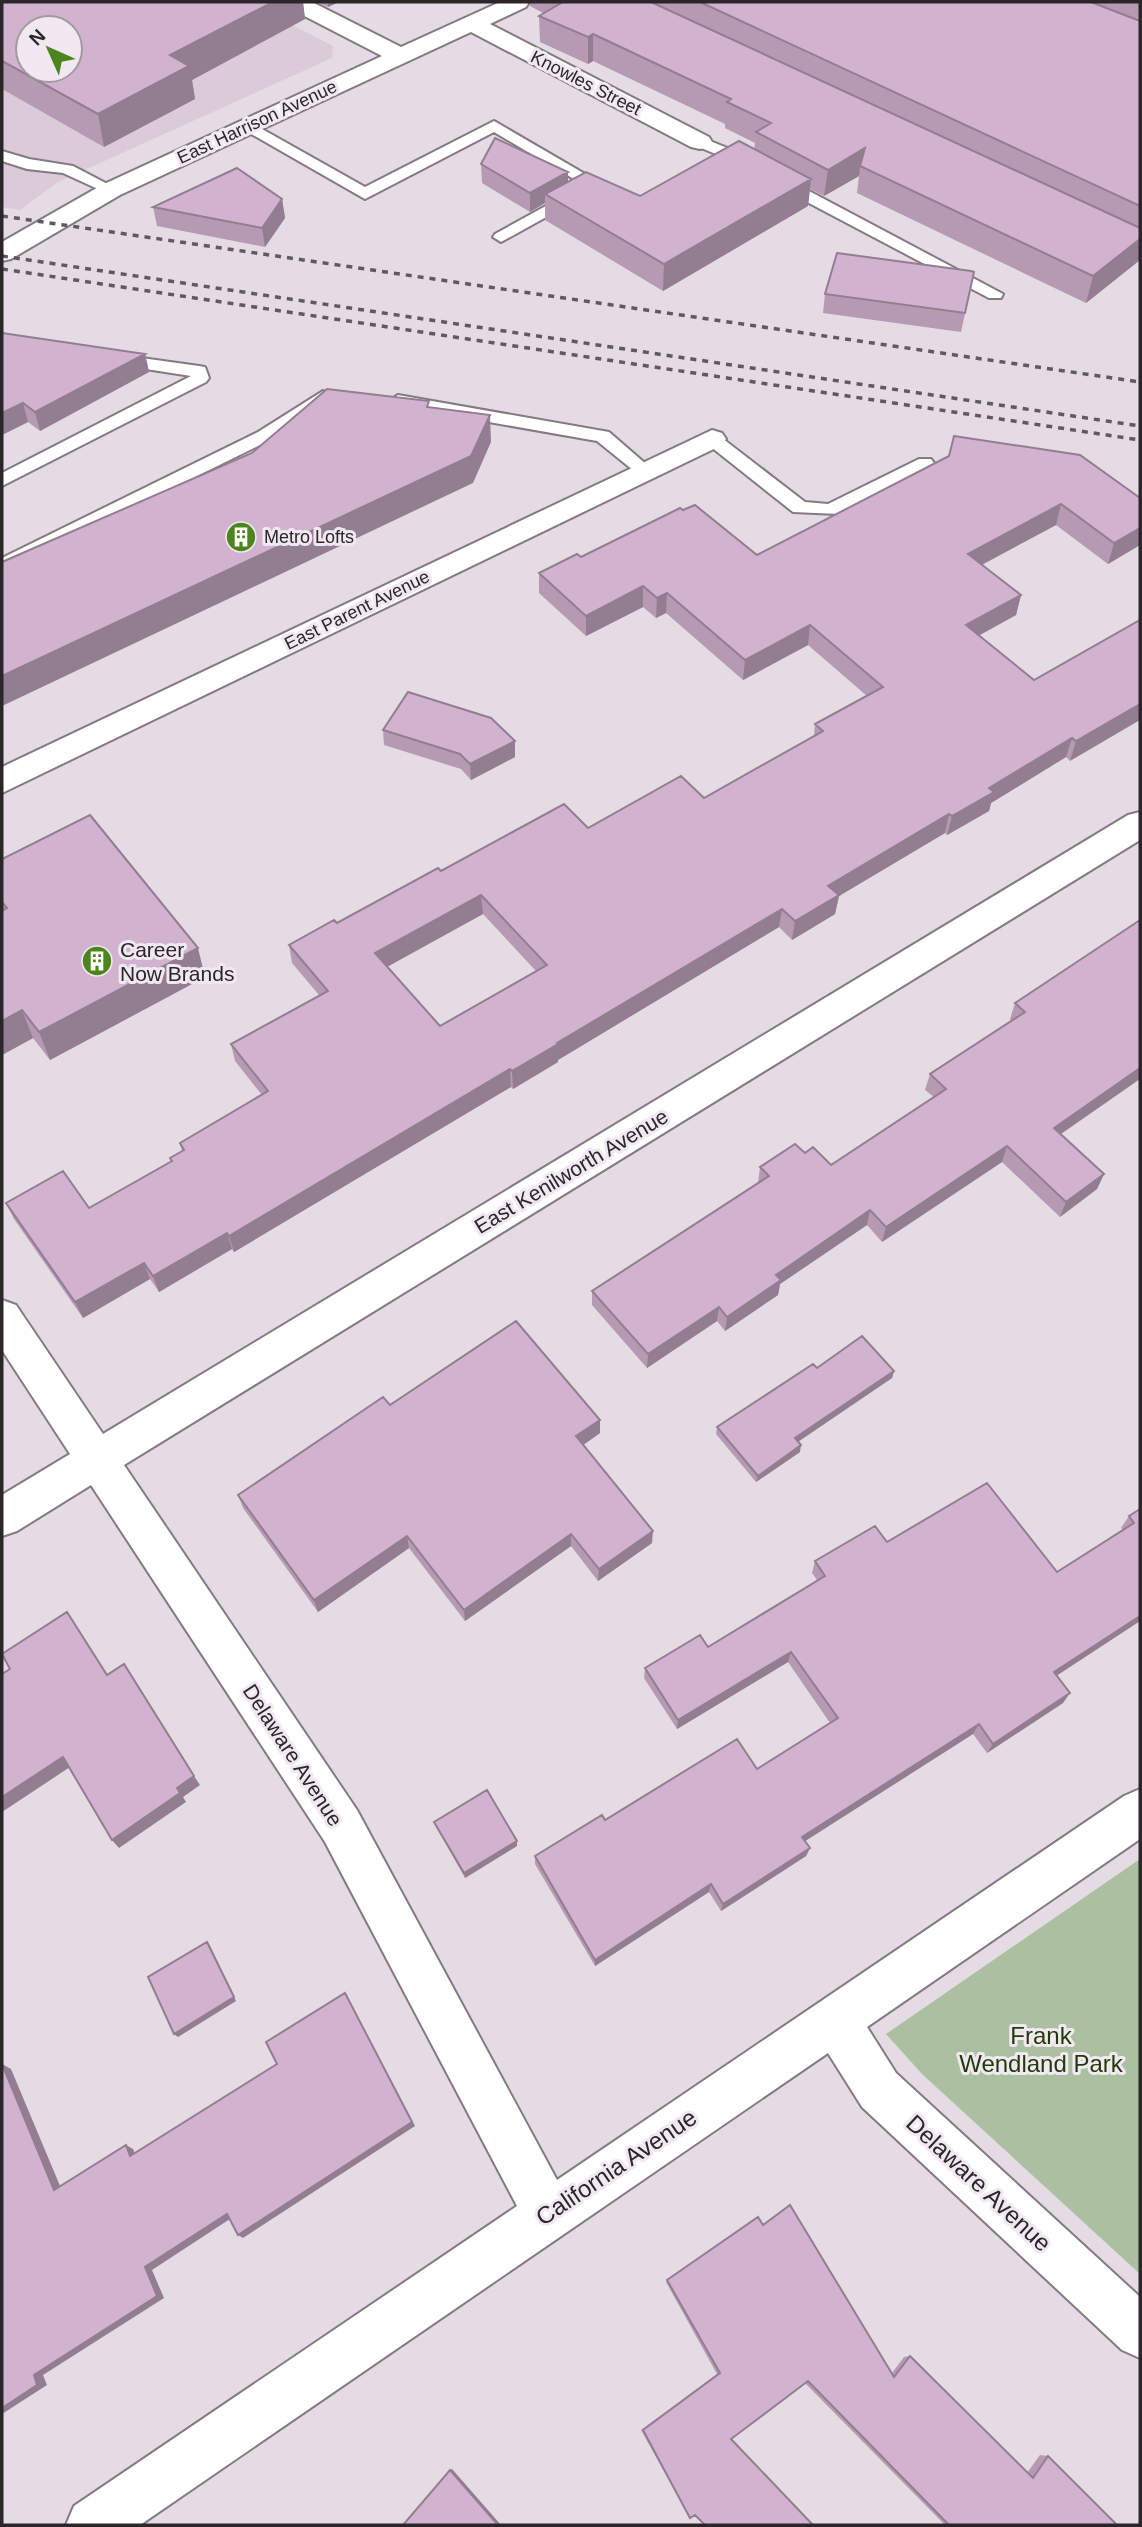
<svg xmlns="http://www.w3.org/2000/svg" width="1142" height="2527" font-family="Arial,sans-serif">
  <style>
    .built { fill: #dbcbd9; fill-rule: evenodd }
    .green { fill: #abbfa1 }
    .lines { fill: none; stroke-linecap: round; stroke-linejoin: round }
    .lane-casing { stroke: #837a82; stroke-width: 4 }
    .street-casing { stroke: #837a82; stroke-width: 4 }
    .lane { fill: #fff; fill-rule: evenodd }
    .street { fill: #fff; fill-rule: evenodd }
    .rail { stroke: #605a60; stroke-width: 3.5; stroke-dasharray: 6 6; stroke-linecap: butt }
    .wall { fill: #b59ab2; fill-rule: evenodd }
    .shaded-wall { fill: #937d91 }
    .building { fill: #d2b3cf; stroke: #937d91; stroke-width: 2; fill-rule: evenodd }
    .labels { text-anchor: middle; dominant-baseline: central; stroke-width: 6; stroke-linejoin: round; paint-order: stroke }
    .far-street-label { font-size: 18px; fill: #2a262a; stroke: #f2e8f1 }
    .far-poi-label { font-size: 18px; fill: #2a262a; stroke: #f2e8f1; text-anchor: start }
    .poi-label { font-size: 21px; fill: #2a262a; stroke: #f2e8f1; text-anchor: start }
    .street-label { font-size: 21px; fill: #2a262a; stroke: #f2e8f1 }
    .near-park-label { font-size: 24px; fill: #1e3a07; stroke: #f2e8f1 }
    .near-street-label { font-size: 24px; fill: #2a262a; stroke: #f2e8f1 }
  </style>
  <rect width="100%" height="100%" fill="#e5dbe4"/>
  <path class="built" d="M 2,2 L 247,2 L 333,46 L 332,58 L 58,182 L 20,210 L 2,207 ZM 28,28 L 70,28 L 70,70 L 28,70 Z"/>
  <path class="green" d="M 1140,1859 L 1140,2274 L 922,2074 L 886,2034 Z"/>
  <g class="lines">
    <g class="lane-casing">
      <path id="lane" d="M 494,121 L 604,185 L 501,242 L 493,237 L 495,234 L 584,185 L 494,132 L 365,199 L 239,127 L 241,124 L 253,124 L 365,187 Z
        M 700,137 L 730,149 L 1003,294 L 1001,298 L 989,298 L 718,155 L 694,145 L 692,142 L 694,139 Z
        M 2,151 L 29,159 L 73,166 L 119,190 L 111,195 L 63,173 L 27,169 L 2,161 Z
        M 113,354 L 199,366 L 205,367 L 209,378 L 206,382 L 2,486 L 2,473 L 191,376 L 107,363 L 104,359 Z
        M 323,391 L 332,397 L 329,401 L 270,440 L 2,572 L 2,558 L 258,432 Z
        M 398,395 L 609,432 L 654,471 L 651,475 L 639,475 L 597,441 L 392,405 L 389,401 Z
        M 712,433 L 718,435 L 805,502 L 828,504 L 919,459 L 931,459 L 934,463 L 931,467 L 838,514 L 793,512 L 706,443 L 703,439 Z"/>
    </g>
    <g class="street-casing">
      <path id="street" d="M 283,2 L 312,2 L 401,47 L 500,2 L 529,2 L 526,7 L 490,24 L 709,137 L 712,142 L 709,147 L 700,149 L 691,147 L 471,32 L 120,195 L 11,259 L 2,261 L 2,242 L 102,185 L 382,56 L 287,7 Z
        M 712,430 L 722,433 L 726,439 L 722,445 L 2,793 L 2,767 Z
        M 1140,812 L 1140,840 L 124,1465 L 357,1810 L 557,2180 L 1124,1796 L 1140,1789 L 1140,1839 L 867,2027 L 896,2073 L 1140,2297 L 1140,2358 L 1122,2350 L 862,2107 L 828,2053 L 140,2525 L 66,2525 L 74,2506 L 517,2206 L 325,1842 L 91,1485 L 17,1531 L 2,1536 L 2,1495 L 70,1454 L 2,1350 L 2,1300 L 16,1305 L 103,1434 L 1128,815 Z"/>
    </g>
    <use href="#lane" class="lane"/>
    <use href="#street" class="street"/>
    <path class="rail" d="M 2,216 L 1140,382
      M 2,256 L 1140,426
      M 2,269 L 1140,440"/>
  </g>
  <path class="wall" d="M 2,2 L 303,2 L 305,19 L 192,80 L 195,99 L 104,147 L 2,89 Z
    M 317,2 L 339,2 L 328,7 Z
    M 530,2 L 1140,2 L 1140,260 L 1086,303 L 857,193 L 859,176 L 824,196 L 810,189 L 808,206 L 663,291 L 545,220 L 545,203 L 530,212 L 482,183 L 481,164 L 568,172 L 568,181 L 640,196 L 754,149 L 755,143 L 725,128 L 725,124 L 593,61 L 588,64 L 540,42 L 539,16 L 543,13 L 530,6 Z
    M 282,199 L 285,218 L 265,247 L 157,226 L 153,207 Z
    M 970,291 L 961,332 L 823,313 L 825,294 Z
    M 2,333 L 145,354 L 149,372 L 40,431 L 28,422 L 2,435 Z
    M 949,456 L 1140,498 L 1140,545 L 1108,564 L 1056,525 L 982,565 L 1021,595 L 1016,615 L 979,635 L 1034,680 L 1140,620 L 1070,761 L 1066,757 L 991,803 L 989,811 L 947,835 L 945,833 L 839,896 L 835,914 L 792,940 L 779,927 L 558,1060 L 558,1062 L 513,1089 L 511,1087 L 234,1252 L 232,1249 L 159,1292 L 150,1279 L 83,1318 L 14,1219 L 6,1203 L 89,1208 L 171,1162 L 170,1158 L 182,1151 L 180,1143 L 262,1095 L 235,1061 L 231,1044 L 319,995 L 292,963 L 289,945 L 337,923 L 441,871 L 588,828 L 704,798 L 814,736 L 815,724 L 867,696 L 808,645 L 743,680 L 666,613 L 656,618 L 643,607 L 586,636 L 539,593 L 539,573 L 581,557 L 757,555 ZM 483,914 L 536,971 L 440,1026 L 387,966 Z
    M 383,730 L 515,757 L 471,780 L 461,769 L 384,745 Z
    M 2,859 L 205,977 L 50,1060 L 33,1038 L 2,1055 Z
    M 1140,920 L 1061,1134 L 1104,1174 L 1097,1189 L 1060,1217 L 1002,1162 L 882,1242 L 867,1225 L 780,1284 L 778,1295 L 725,1331 L 717,1321 L 647,1368 L 592,1305 L 592,1291 L 758,1183 L 760,1167 L 805,1153 L 831,1165 L 934,1097 L 925,1090 L 930,1074 L 1011,1021 L 1010,1019 L 1015,1003 Z
    M 817,1368 L 894,1371 L 892,1378 L 798,1442 L 800,1452 L 756,1482 L 716,1434 L 717,1427 Z
    M 390,1405 L 600,1433 L 583,1445 L 652,1543 L 598,1581 L 571,1546 L 465,1621 L 409,1548 L 318,1612 L 243,1508 L 238,1495 Z
    M 1140,1509 L 1140,1621 L 1057,1675 L 1063,1703 L 987,1753 L 973,1734 L 805,1841 L 810,1848 L 806,1856 L 721,1911 L 709,1892 L 595,1966 L 535,1864 L 535,1856 L 605,1820 L 757,1769 L 830,1723 L 788,1662 L 677,1729 L 644,1678 L 645,1668 L 708,1647 L 817,1580 L 812,1573 L 815,1561 L 887,1542 L 1057,1572 L 1123,1530 L 1121,1528 L 1129,1516 Z
    M 434,1822 L 517,1846 L 465,1878 L 436,1826 Z
    M 763,2225 L 892,2373 L 904,2357 L 910,2356 L 1027,2473 L 1040,2455 L 1048,2456 L 1117,2525 L 945,2525 L 805,2383 L 731,2439 L 690,2518 L 641,2430 L 717,2374 L 666,2282 Z"/>
  <path class="shaded-wall" d="M 273,2 L 303,2 L 305,19 L 192,80 L 195,99 L 104,147 L 98,114 L 170,55 Z
    M 328,2 L 339,2 L 328,7 Z
    M 593,34 L 593,61 L 588,64 L 588,37 Z
    M 865,148 L 860,166 L 859,176 L 824,196 L 828,170 Z
    M 568,172 L 568,191 L 545,194 L 545,203 L 530,212 L 530,193 Z
    M 811,179 L 808,206 L 663,291 L 664,264 Z
    M 282,199 L 285,218 L 265,247 L 262,228 Z
    M 1140,239 L 1140,260 L 1086,303 L 1093,276 Z
    M 145,354 L 149,372 L 40,431 L 35,412 Z
    M 23,403 L 28,422 L 2,435 L 2,413 Z
    M 490,415 L 491,442 L 473,483 L 2,706 L 2,676 Z
    M 1061,504 L 1056,525 L 964,574 L 968,554 Z
    M 1140,528 L 1140,545 L 1108,564 L 1114,543 Z
    M 643,586 L 643,607 L 586,636 L 586,616 Z
    M 667,593 L 666,613 L 656,618 L 657,598 Z
    M 1021,595 L 1016,615 L 962,645 L 966,625 Z
    M 810,625 L 808,645 L 743,680 L 745,660 Z
    M 1140,704 L 1140,720 L 1070,761 L 1076,741 Z
    M 1072,738 L 1066,757 L 991,803 L 989,811 L 947,835 L 952,816 L 989,788 Z
    M 515,741 L 515,757 L 471,780 L 470,764 Z
    M 949,814 L 945,833 L 839,896 L 835,914 L 792,940 L 795,921 L 828,886 Z
    M 481,895 L 483,914 L 378,972 L 375,953 Z
    M 782,909 L 779,927 L 558,1060 L 558,1062 L 513,1089 L 512,1071 L 557,1043 Z
    M 198,948 L 205,977 L 50,1060 L 39,1032 Z
    M 22,1010 L 33,1038 L 2,1055 L 2,1021 Z
    M 1140,1068 L 1140,1079 L 1048,1143 L 1054,1128 Z
    M 510,1069 L 511,1087 L 234,1252 L 229,1236 Z
    M 1007,1146 L 1002,1162 L 882,1242 L 886,1227 Z
    M 1104,1174 L 1097,1189 L 1060,1217 L 1066,1202 Z
    M 870,1210 L 867,1225 L 780,1284 L 778,1295 L 725,1331 L 727,1317 L 776,1275 Z
    M 227,1233 L 232,1249 L 159,1292 L 153,1276 Z
    M 144,1263 L 150,1279 L 83,1318 L 75,1302 Z
    M 719,1307 L 717,1321 L 647,1368 L 648,1354 Z
    M 894,1371 L 892,1378 L 793,1445 L 795,1438 Z
    M 600,1420 L 600,1433 L 576,1450 L 576,1436 Z
    M 801,1445 L 800,1452 L 756,1482 L 758,1476 Z
    M 653,1531 L 652,1543 L 598,1581 L 599,1569 Z
    M 571,1534 L 571,1546 L 465,1621 L 464,1610 Z
    M 407,1536 L 409,1548 L 318,1612 L 314,1600 Z
    M 1140,1616 L 1140,1621 L 1047,1682 L 1054,1672 Z
    M 791,1652 L 788,1662 L 677,1729 L 678,1720 Z
    M 1070,1693 L 1063,1703 L 987,1753 L 993,1744 Z
    M 979,1724 L 973,1734 L 799,1845 L 802,1837 Z
    M 63,1757 L 70,1767 L 2,1812 L 2,1797 Z
    M 194,1776 L 200,1785 L 183,1797 L 186,1802 L 119,1848 L 112,1840 L 177,1788 Z
    M 517,1841 L 517,1846 L 465,1878 L 464,1873 Z
    M 810,1848 L 806,1856 L 721,1911 L 723,1904 Z
    M 711,1884 L 709,1892 L 595,1966 L 595,1960 Z
    M 207,1942 L 210,1946 L 236,2001 L 178,2037 L 174,2034 Z
    M 345,1993 L 415,2126 L 243,2238 L 238,2235 Z
    M 2,2064 L 11,2069 L 63,2193 L 54,2190 Z
    M 126,2145 L 133,2149 L 138,2160 L 130,2156 Z
    M 227,2214 L 233,2217 L 152,2270 L 164,2298 L 43,2375 L 47,2385 L 2,2414 L 2,2408 L 34,2375 L 145,2267 Z
    M 452,2469 L 501,2525 L 498,2525 L 450,2470 Z"/>
  <path class="building" d="M 2,2 L 273,2 L 170,55 L 189,66 L 98,114 L 2,61 ZM 28,28 L 70,28 L 70,70 L 28,70 Z
    M 563,2 L 651,2 L 1140,228 L 1140,239 L 1093,276 L 860,166 L 865,148 L 828,170 L 756,132 L 771,123 L 727,102 L 731,99 L 593,34 L 588,37 L 539,16 Z
    M 700,2 L 1091,2 L 1140,21 L 1140,206 Z
    M 495,138 L 568,172 L 530,193 L 481,164 Z
    M 739,141 L 811,179 L 664,264 L 545,194 L 586,172 L 640,196 Z
    M 237,168 L 282,199 L 262,228 L 153,207 Z
    M 837,253 L 971,271 L 974,272 L 965,313 L 825,294 Z
    M 2,333 L 145,354 L 35,412 L 23,403 L 2,413 Z
    M 327,389 L 429,401 L 427,407 L 490,415 L 471,456 L 2,676 L 2,562 L 252,453 Z
    M 954,436 L 1080,455 L 1140,498 L 1140,528 L 1114,543 L 1061,504 L 968,554 L 1021,595 L 966,625 L 1034,680 L 1140,620 L 1140,704 L 1076,741 L 1072,738 L 989,788 L 994,792 L 952,816 L 949,814 L 828,886 L 839,895 L 795,921 L 782,909 L 557,1043 L 558,1044 L 512,1071 L 510,1069 L 229,1236 L 227,1233 L 153,1276 L 144,1263 L 75,1302 L 6,1203 L 63,1171 L 89,1208 L 172,1161 L 170,1158 L 184,1150 L 180,1143 L 268,1091 L 231,1044 L 328,991 L 289,945 L 334,920 L 337,923 L 438,868 L 441,871 L 564,804 L 588,828 L 681,776 L 704,798 L 823,731 L 815,724 L 883,687 L 810,625 L 745,660 L 667,593 L 657,598 L 643,586 L 586,616 L 539,573 L 577,554 L 581,557 L 680,508 L 683,510 L 695,505 L 757,555 L 949,456 ZM 481,895 L 547,965 L 440,1026 L 375,953 Z
    M 408,692 L 491,718 L 515,741 L 470,764 L 460,754 L 383,730 Z
    M 90,815 L 198,948 L 39,1032 L 22,1010 L 2,1021 L 2,911 L 7,908 L 2,902 L 2,859 Z
    M 1140,920 L 1140,1068 L 1054,1128 L 1104,1174 L 1066,1202 L 1007,1146 L 886,1227 L 870,1210 L 776,1275 L 781,1280 L 727,1317 L 719,1307 L 648,1354 L 592,1291 L 769,1176 L 760,1167 L 795,1144 L 805,1153 L 813,1147 L 831,1165 L 946,1089 L 930,1074 L 1025,1012 L 1015,1003 Z
    M 516,1321 L 600,1420 L 576,1436 L 653,1531 L 599,1569 L 571,1534 L 464,1610 L 407,1536 L 314,1600 L 238,1495 L 383,1397 L 390,1405 Z
    M 862,1336 L 894,1371 L 795,1438 L 801,1445 L 758,1476 L 717,1427 L 813,1364 L 817,1368 Z
    M 987,1483 L 1057,1572 L 1134,1523 L 1129,1516 L 1140,1509 L 1140,1616 L 1054,1672 L 1070,1693 L 993,1744 L 979,1724 L 802,1837 L 810,1848 L 723,1904 L 711,1884 L 595,1960 L 535,1856 L 602,1815 L 605,1820 L 737,1739 L 757,1769 L 838,1718 L 791,1652 L 678,1720 L 645,1668 L 700,1635 L 708,1647 L 825,1576 L 815,1561 L 875,1526 L 887,1542 Z
    M 67,1612 L 107,1675 L 124,1664 L 194,1776 L 177,1788 L 180,1793 L 112,1840 L 63,1757 L 2,1797 L 2,1674 L 10,1669 L 2,1654 Z
    M 487,1790 L 517,1841 L 464,1873 L 434,1822 Z
    M 207,1942 L 234,1997 L 174,2034 L 148,1977 Z
    M 345,1993 L 412,2122 L 238,2235 L 227,2214 L 145,2267 L 157,2296 L 34,2375 L 37,2385 L 2,2408 L 2,2064 L 54,2190 L 126,2145 L 130,2156 L 277,2064 L 266,2042 Z
    M 790,2205 L 894,2377 L 910,2356 L 1033,2478 L 1048,2456 L 1117,2525 L 949,2525 L 808,2381 L 731,2439 L 813,2525 L 705,2525 L 695,2515 L 690,2518 L 643,2430 L 720,2373 L 667,2280 L 758,2217 L 763,2225 Z
    M 450,2470 L 498,2525 L 403,2525 Z"/>
  <defs>
    <g id="building-disc" transform="scale(1.575)"><circle r="9.5" fill="#4c841e" stroke="#f2e8f1"/><path d="M-4-6H4V6H1V3H-1V6H-4ZM-2.5-4.3h1.7v1.8h-1.7ZM.8-4.3h1.7v1.8H.8ZM-2.5-1h1.7V.8h-1.7ZM.8-1h1.7V.8H.8Z" fill="#fff"/></g>
  </defs>
  <g fill-rule="evenodd">
    <use href="#building-disc" x="241" y="537"/>
    <use href="#building-disc" x="97" y="961"/>
  </g>
  <g class="labels">
    <g class="far-street-label">
      <text transform="translate(586 83) rotate(27)">Knowles Street</text>
      <text transform="translate(257 122) rotate(-25)">East Harrison Avenue</text>
      <text transform="translate(357 610) rotate(-26)">East Parent Avenue</text>
    </g>
    <g class="far-poi-label">
      <text x="264" y="537">Metro Lofts</text>
    </g>
    <g class="poi-label">
      <text x="120" y="949">Career<tspan x="120" dy="24">Now Brands</tspan></text>
    </g>
    <g class="street-label">
      <text transform="translate(571 1171) rotate(-31)">East Kenilworth Avenue</text>
      <text transform="translate(293 1755) rotate(57)">Delaware Avenue</text>
    </g>
    <g class="near-park-label">
      <text x="1041" y="2035">Frank<tspan x="1041" dy="28">Wendland Park</tspan></text>
    </g>
    <g class="near-street-label">
      <text transform="translate(616 2167) rotate(-34)">California Avenue</text>
      <text transform="translate(979 2183) rotate(43)">Delaware Avenue</text>
    </g>
  </g>
  <rect width="1142" height="2527" fill="none" stroke="#2a262a" stroke-width="7"/>
  <g transform="translate(49 49) rotate(315)"><circle r="33" fill="#f2e8f1" stroke="#a29aa1" stroke-width="2"/>
  <path d="M0-5L12 26L0 18L-12 26Z" fill="#4c841e"/>
  <text y="-10" font-size="19" font-weight="bold" text-anchor="middle" fill="#2a262a">N</text>
  </g>
</svg>
